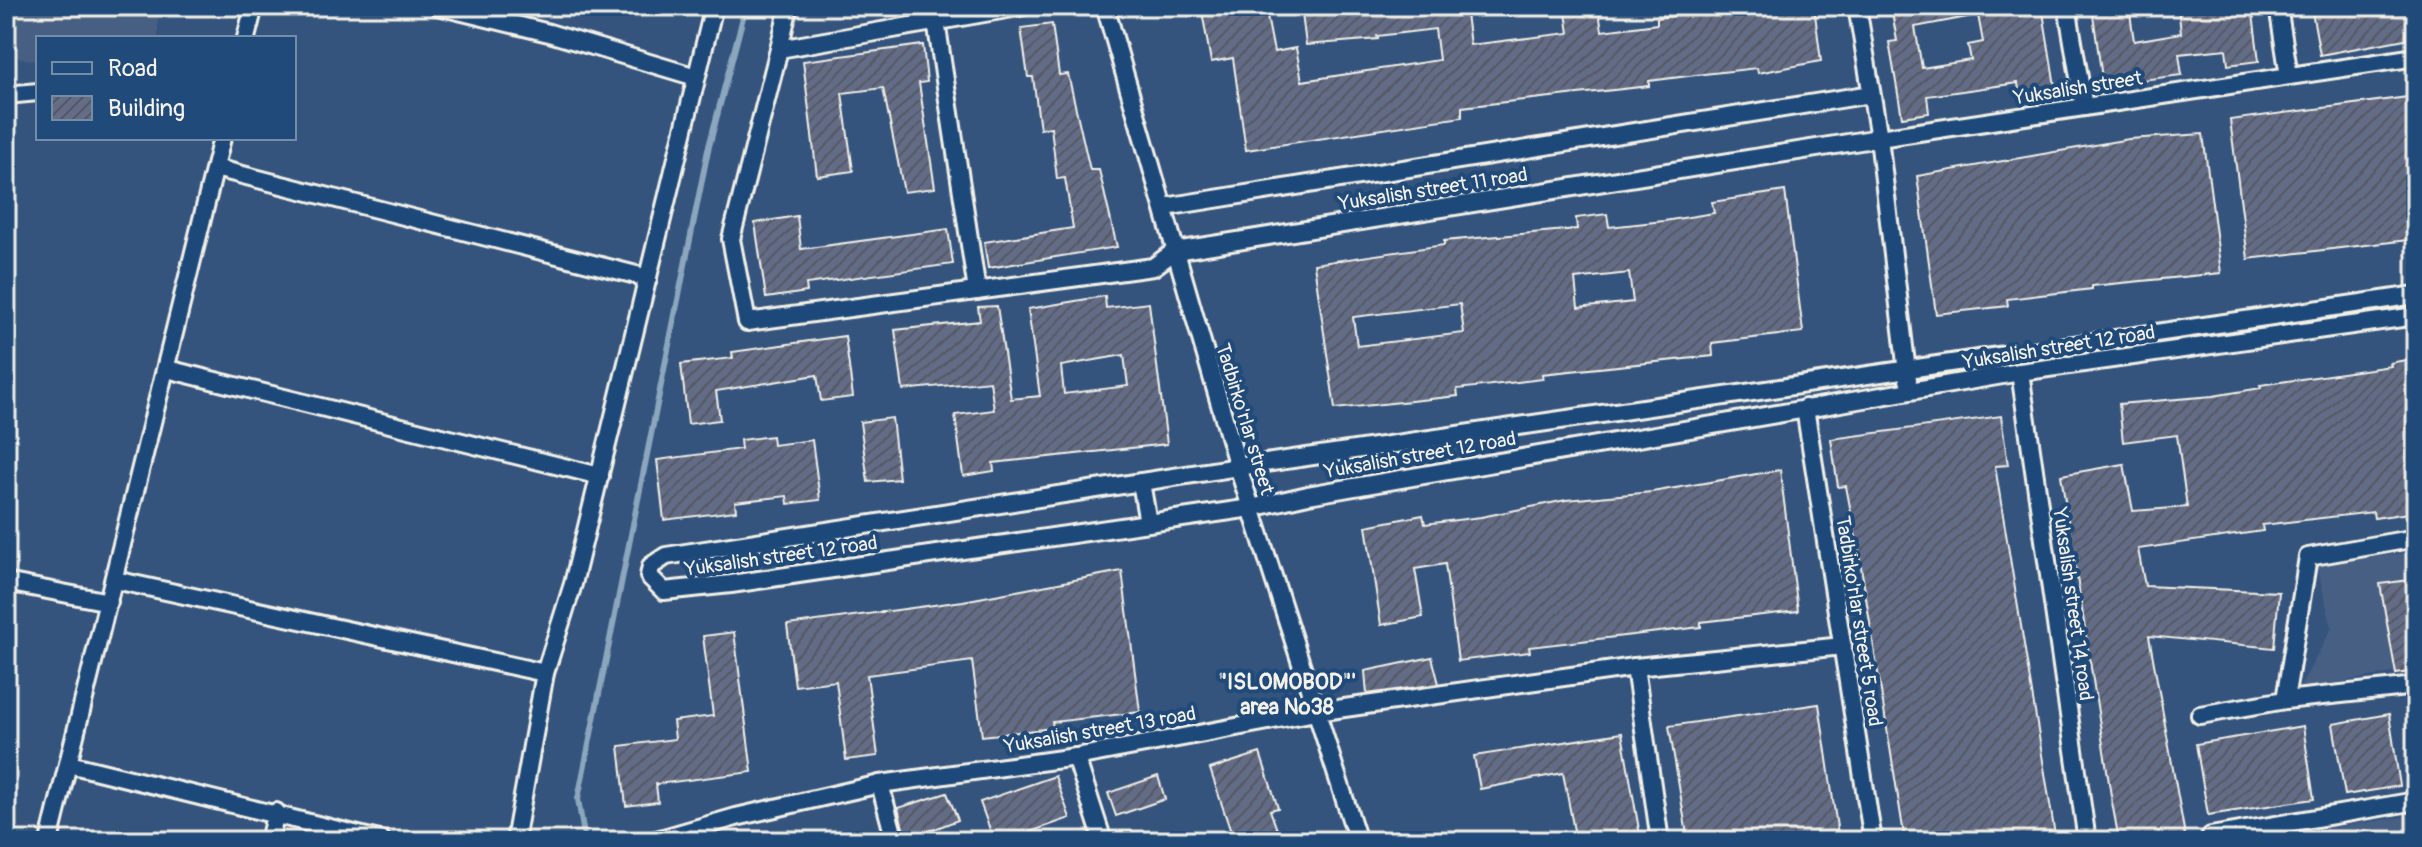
<svg xmlns="http://www.w3.org/2000/svg" width="2422" height="847" font-family="Pangolin,sans-serif">
	<style>
		.built { fill: #465e83 }
		.lines { fill: none; stroke-linecap: round; stroke-linejoin: round }
		.stream { stroke: #8ba6bd; stroke-width: 6 }
		.building { fill: url(#building-hatch); stroke: #f4f1e8; stroke-width: 2; fill-rule: evenodd }
		.street-casing { stroke: #f4f1e8; stroke-width: 22 }
		.street { stroke: #1f4a7a; stroke-width: 16 }
		.labels { text-anchor: middle; dominant-baseline: central; stroke-width: 8; stroke-linejoin: round; paint-order: stroke }
		.street-label { font-size: 20px; fill: #f4f1e8; stroke: #1f4a7a }
		.neighbourhood-label { font-size: 22px; font-weight: bold; fill: #f4f1e8; stroke: #1f4a7a }
	</style>
	<defs>
		<pattern id="building-hatch" width="6" height="6" patternUnits="userSpaceOnUse" patternTransform="scale(2)"><rect width="6" height="6" fill="#646c87"/><path d="M-1 1l2-2M0 6l6-6M5 7l2-2" fill="none" stroke="#555863"/></pattern>
	</defs>
	<rect width="100%" height="100%" fill="#34547e"/>
	<filter id="ink" filterUnits="userSpaceOnUse"><feTurbulence type="fractalNoise" baseFrequency=".0125" numOctaves="2"/><feDisplacementMap in="SourceGraphic" scale="16" xChannelSelector="R" yChannelSelector="G"/><feConvolveMatrix kernelMatrix="1 2 1 2 8 2 1 2 1" color-interpolation-filters="sRGB"/></filter>
	<g filter="url(#ink)">
		<g class="built">
			<path d="M6,6h152v32h-120v23l-32,-5z"/>
			<path d="M2416,552v117l-117,20 33,-61 -16,-65z"/>
			<path d="M2416,815v26h-173z"/>
		</g>
		<g class="lines">
			<path class="stream" d="M585,841l-7,-42 130,-649 38,-144"/>
		</g>
		<g class="building">
			<path d="M1201,6h64l9,46 22,-4 6,33 137,-21 -4,-31 -58,7 1,3 -72,6 -5,-39h164l5,39 99,-12 -4,-27h33l4,25 55,-7v-6l92,-12h65l7,55 -63,12 -1,-5 -53,6 -55,7v5l-187,21v10l-216,33 -13,-92 -22,4z"/>
			<path d="M1891,6h151l14,86 -36,6 -2,-15 -91,13 2,17 -27,4 -13,-75 8,-1zM1978,15l5,27 -15,3 3,15 -49,8 -7,-41z"/>
			<path d="M2106,6h23l5,35 47,-8 -3,-27h74l7,55 -31,4 -2,-16 -47,5 3,21 -79,10 -11,-77z"/>
			<path d="M2311,6h105v31l-96,18z"/>
			<path d="M1052,24l7,51 9,-1 22,96h9l18,77 -129,21 -4,-26 89,-14 -8,-50 -8,1 -6,-52 -11,2 -7,-52h-5l-7,-49z"/>
			<path d="M923,45l4,37 -8,1 16,105 -31,4 -21,-104 -41,5 11,78 -36,5 -14,-115z"/>
			<path d="M2416,96v143l-168,20 -18,-139z"/>
			<path d="M2203,134l18,139 -129,13v3l-85,10 1,7 -72,8 -19,-138 212,-37z"/>
			<path d="M1785,191l18,141 -91,11 1,13 -171,18 1,5 -86,10 1,7 -123,13 -21,-145 130,-19v-4l133,-12 -1,-11 31,-4 2,13 55,-6 50,-8 -2,-11zM1629,273l4,29 -55,6 -3,-29zM1460,304l4,29 -107,13 -4,-29z"/>
			<path d="M797,216l4,33 147,-20 5,35 -147,20 1,8 -41,6 -11,-75z"/>
			<path d="M1105,296l1,12 43,-5 18,141 -174,19 1,8 -31,5 -8,-61 39,-5 -4,-29 -87,9 -8,-60 85,-9 -2,-14 19,-1 14,93 29,-3 -12,-87zM1124,355l4,31 -64,8 -3,-28z"/>
			<path d="M845,336l8,61 -32,4 -4,-26 -101,16 4,29 -32,4 -7,-60 52,-6 -1,-6z"/>
			<path d="M2416,358v154l-42,6 -1,-6 -111,13 1,6 -125,18 7,37 134,6 -5,56 -125,-12 37,205h-63l-1,-7 -4,1 -6,-33 -51,-327 63,-11 9,47 54,-4 -10,-72 -54,7 -4,-38 94,-8 48,-8 -1,-3 131,-19 -1,-3z"/>
			<path d="M2001,416l7,49 -13,1 61,375h-151l-46,-287 -13,-68 -8,1 -7,-48z"/>
			<path d="M892,418l7,61 -31,3 -8,-60z"/>
			<path d="M772,436l1,9 39,-5 8,60 -32,4 -1,-8 -52,6 1,9 -72,9 -7,-60 84,-11 -1,-9z"/>
			<path d="M1780,470l18,141 -97,11v5l-172,20 1,5 -72,9 -13,-97 -30,5 8,48 -42,8 -15,-99 57,-11 2,9 56,-7 85,-17 86,-8z"/>
			<path d="M1122,571l18,141 -88,10 1,6 -71,8 -10,-75 -105,14 11,81 -32,4 -10,-79 -41,5 -8,-61 176,-24z"/>
			<path d="M2416,579v92l-20,3 -16,-90z"/>
			<path d="M734,632l18,140 -96,12 2,18 -32,4 -7,-60 56,-7 -2,-18 40,-5 -10,-80z"/>
			<path d="M1432,657l7,27 -72,10 -2,-23z"/>
			<path d="M1819,704l20,137h-151l-19,-115z"/>
			<path d="M2389,714l11,72 -55,9 -12,-71z"/>
			<path d="M2303,726l11,73 -106,16 -12,-71z"/>
			<path d="M1622,733l19,108h-65l-13,-68 -83,16 -6,-33z"/>
			<path d="M1260,753l18,55 -8,2 11,31h-47l-24,-72z"/>
			<path d="M1055,776l15,42 -65,23h-11l-14,-39z"/>
			<path d="M1158,776l7,23 -49,17 -8,-23z"/>
			<path d="M947,793l11,27 -52,20 -8,-32z"/>
		</g>
		<g class="lines">
			<g class="street-casing">
				<g id="street">
					<path d="M438,6l111,27 147,44"/>
					<path d="M1024,6l-245,43 -48,190 16,83 406,-55 22,-16 704,-113 29,242"/>
					<path d="M1105,6l133,461 120,374"/>
					<path d="M1857,6l22,132 537,-81"/>
					<path d="M2067,6l17,101"/>
					<path d="M2278,6l11,70"/>
					<path d="M936,21l41,270"/>
					<path d="M246,38l8,-32"/>
					<path d="M779,49l10,-43"/>
					<path d="M6,95l32,-3"/>
					<path d="M215,168l433,110"/>
					<path d="M1165,207l706,-113"/>
					<path d="M2416,295l-1178,172 -572,89 -15,10 -2,10 15,15 67,-7 520,-76 57,-13 712,-123 396,-56"/>
					<path d="M167,369l433,107"/>
					<path d="M2020,372l67,469"/>
					<path d="M1805,408l68,433"/>
					<path d="M1141,482l7,41"/>
					<path d="M115,580l430,93"/>
					<path d="M6,582l103,20"/>
					<path d="M1635,667l25,174"/>
					<path d="M2285,700l131,-14"/>
					<path d="M2200,715l85,-15 23,-143 108,-19"/>
					<path d="M1076,757l27,84"/>
					<path d="M69,764l314,77"/>
					<path d="M880,784l15,57"/>
					<path d="M2211,836l205,-35"/>
					<path d="M49,841l173,-703"/>
					<path d="M269,841l7,-29"/>
					<path d="M515,841l30,-168 28,-89 141,-578"/>
					<path d="M653,841l83,-24 144,-33 196,-27 240,-45 319,-45 208,-21"/>
				</g>
			</g>
			<use href="#street" class="street"/>
		</g>
	</g>
	<g class="labels">
		<g class="street-label">
			<text transform="translate(2078 88) rotate(-9)">Yuksalish street</text>
			<text transform="translate(1433 189) rotate(-9)">Yuksalish street 11 road</text>
			<text transform="translate(2059 347) rotate(-9)">Yuksalish street 12 road</text>
			<text transform="translate(1245 419) rotate(73)">Tadbirko'rlar street</text>
			<text transform="translate(1420 455) rotate(-10)">Yuksalish street 12 road</text>
			<text transform="translate(781 556) rotate(-8)">Yuksalish street 12 road</text>
			<text transform="translate(2073 604) rotate(82)">Yuksalish street 14 road</text>
			<text transform="translate(1859 621) rotate(81)">Tadbirko'rlar street 5 road</text>
			<text transform="translate(1100 730) rotate(-10)">Yuksalish street 13 road</text>
		</g>
		<g class="neighbourhood-label">
			<text x="1287" y="682">"ISLOMOBOD"'<tspan x="1287" dy="25">area №38</tspan></text>
		</g>
	</g>
	<rect width="2422" height="847" fill="none" stroke="#1f4a7a" stroke-width="32"/>
	<rect x="16" y="16" width="2390" height="815" fill="none" stroke="#f4f1e8" stroke-width="3" filter="url(#ink)"/>
	<rect x="36" y="36" width="260" height="104" fill="#1f4a7a" stroke="#748da6" stroke-width="2"/>
	<rect x="52" y="62" width="40" height="12" fill="#1f4a7a" stroke="#748da6" stroke-width="2"/>
	<text x="108" y="76" font-size="24" fill="#f4f1e8">Road</text>
	<rect x="52" y="96" width="40" height="24" fill="url(#building-hatch)" stroke="#748da6" stroke-width="2"/>
	<text x="108" y="116" font-size="24" fill="#f4f1e8">Building</text>
</svg>
